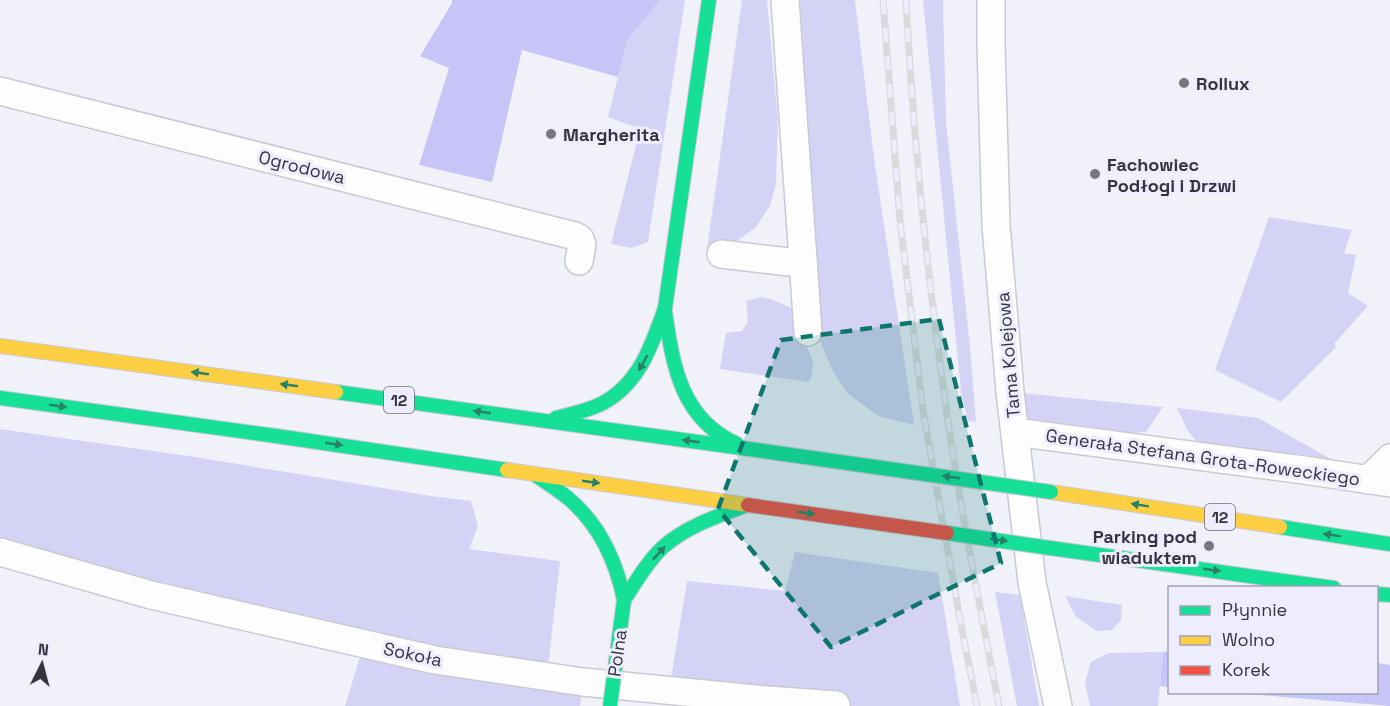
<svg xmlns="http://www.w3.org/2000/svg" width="1390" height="706" font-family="'Space Grotesk',sans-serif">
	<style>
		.green { fill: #d4d3f6 }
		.forest { fill: #c7c4f7 }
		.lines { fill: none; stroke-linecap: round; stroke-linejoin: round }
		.street-casing { stroke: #c9c9d2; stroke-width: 30 }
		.fast-casing { stroke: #c9c9d2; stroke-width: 16 }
		.slow-casing { stroke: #c9c9d2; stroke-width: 16 }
		.street { stroke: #fdfdfe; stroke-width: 27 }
		.fast { stroke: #16e098; stroke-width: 14 }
		.slow { stroke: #ffcf43; stroke-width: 14 }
		.rail-casing { stroke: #dadadd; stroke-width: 7 }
		.rail { stroke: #ededfe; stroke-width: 4.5; stroke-dasharray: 14; stroke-linecap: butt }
		.fast-bridge-casing { stroke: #c9c9d2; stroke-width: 16; stroke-linecap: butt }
		.jam-bridge-casing { stroke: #c9c9d2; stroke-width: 16; stroke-linecap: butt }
		.fast-bridge { stroke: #16e098; stroke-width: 14 }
		.jam-bridge { stroke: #f24e42; stroke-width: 14 }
		.oneway { fill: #278268 }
		.marked { fill: #0f766e; fill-opacity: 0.2; stroke: #0f766e; stroke-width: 4.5; stroke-dasharray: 12 8; stroke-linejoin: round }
		.poi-dot { fill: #777781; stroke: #ededfe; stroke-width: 2 }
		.labels { text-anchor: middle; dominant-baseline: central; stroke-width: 6; stroke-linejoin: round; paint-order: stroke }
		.shield { fill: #ededfe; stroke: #6c6c79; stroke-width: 1.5 }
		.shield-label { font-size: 16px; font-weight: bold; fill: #353540 }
		.poi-label { font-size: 18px; font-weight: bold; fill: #353540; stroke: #ededfe; text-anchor: start }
		.street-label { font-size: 18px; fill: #353540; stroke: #ededfe }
	</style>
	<rect width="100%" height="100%" fill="#f1f1fa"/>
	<g class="green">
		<path d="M660,0h25l-37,242 -17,6 -20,-4 29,-115 -32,-12 19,-76z"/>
		<path d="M742,0h25l11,121 -2,63 -6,22 -15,22 -21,15 -27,6z"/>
		<path d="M800,0h55l19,158 40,267 -36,-9 -31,-23 -13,-20 -13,-29 -7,-134z"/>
		<path d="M923,0h20l3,122 24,225 6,75 -8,-1 -7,-29z"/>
		<path d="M1269,217l83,13 -8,23 12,2 -8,38 20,13 -34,38 2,3 -55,55 -66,-32z"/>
		<path d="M761,297l10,2 20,9 22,53 -1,15 -4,6 -88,-13 6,-36 16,-2 6,-9 -2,-21z"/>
		<path d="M1010,392l153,15 -17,25 -33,2 -100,-18z"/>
		<path d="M1177,408l81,10 110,62 -167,-33 -13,-16z"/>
		<path d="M0,429l195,28 236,39 40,5 7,25 -9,23 91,12 -13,115 36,6 -3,24h-235l19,-62 -364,-92z"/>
		<path d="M795,552l143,21 22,133h-120l-171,-16 18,-109 98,10z"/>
		<path d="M995,592l26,3 2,18 16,93h-22z"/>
		<path d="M1065,596l57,9 -1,15 -9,10 -15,1 -21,-14z"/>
		<path d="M1163,652l-5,54h-68l-5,-23 6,-21 18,-9z"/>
	</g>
	<g class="forest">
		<path d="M452,0h208l-33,41 -9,36 -96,-27 -30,132 -73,-17 30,-97 -29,-12 32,-53z"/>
		<path d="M1169,651v36l-9,-1 3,-34z"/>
		<path d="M1377,663l13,2v41l-154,-13 140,-1z"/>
	</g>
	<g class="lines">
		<g class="street-casing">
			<g id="street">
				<path d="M785,0l23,332"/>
				<path d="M991,0v45l5,180 14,167 22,190 26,124"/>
				<path d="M0,91l575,145 5,3 2,6 -3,16"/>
				<path d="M721,254l68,8 14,1"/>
				<path d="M1015,432l289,38 86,13"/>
				<path d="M1368,480l22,-22"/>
				<path d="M0,552l151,43 284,65 148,22 184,18 69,5"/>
			</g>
		</g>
		<g class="fast-casing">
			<g id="fast">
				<path d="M665,308l44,-308"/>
				<path d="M665,312c8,54 16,107 72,132"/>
				<path d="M336,392l413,57"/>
				<path d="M0,398l276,38 231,34"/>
				<path d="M556,418c15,-4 31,-7 45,-14 38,-19 51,-59 64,-96"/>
				<path d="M537,476c10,7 21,14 31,22 32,27 48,62 56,102"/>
				<path d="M1280,527l110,17"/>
				<path d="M1050,548l284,40"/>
				<path d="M1376,594l14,1"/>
				<path d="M624,600c12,-18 23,-38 39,-53 24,-21 55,-31 84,-42"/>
			</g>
		</g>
		<g class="slow-casing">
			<g id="slow">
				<path d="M0,346l336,46"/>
				<path d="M507,470l241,35"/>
				<path d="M1051,492l229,35"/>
			</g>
		</g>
		<use href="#street" class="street"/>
		<use href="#fast" class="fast"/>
		<use href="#slow" class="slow"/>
		<g class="rail-casing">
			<g id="rail">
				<path d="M883,0l17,221 23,190 37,208 17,87"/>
				<path d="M906,0c7,136 21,272 40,407 14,100 34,200 53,299"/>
			</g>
		</g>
		<use href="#rail" class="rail"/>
		<g class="fast-bridge-casing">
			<g id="fast-bridge">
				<path d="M749,449l302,43"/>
				<path d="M947,533l103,15"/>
				<path d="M610,706l14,-106"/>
			</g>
		</g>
		<g class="jam-bridge-casing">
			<path id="jam-bridge" d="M748,505l199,28"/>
		</g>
		<use href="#fast-bridge" class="fast-bridge"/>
		<use href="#jam-bridge" class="jam-bridge"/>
	</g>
	<defs><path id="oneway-solid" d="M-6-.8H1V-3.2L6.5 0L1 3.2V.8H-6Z" transform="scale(1.5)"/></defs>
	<g class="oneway">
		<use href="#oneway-solid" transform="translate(643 363) rotate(119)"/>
		<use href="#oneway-solid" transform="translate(200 373) rotate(-172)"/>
		<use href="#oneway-solid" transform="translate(289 385) rotate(-172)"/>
		<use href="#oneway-solid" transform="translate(58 406) rotate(8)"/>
		<use href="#oneway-solid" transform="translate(482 412) rotate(-172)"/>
		<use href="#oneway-solid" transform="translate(691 441) rotate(-172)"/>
		<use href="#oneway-solid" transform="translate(334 444) rotate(8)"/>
		<use href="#oneway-solid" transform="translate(951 477) rotate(-172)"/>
		<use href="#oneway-solid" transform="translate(591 482) rotate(8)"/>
		<use href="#oneway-solid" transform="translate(1140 505) rotate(-171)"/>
		<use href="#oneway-solid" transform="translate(806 513) rotate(8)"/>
		<use href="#oneway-solid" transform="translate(1332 535) rotate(-171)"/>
		<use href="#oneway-solid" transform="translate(999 540) rotate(8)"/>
		<use href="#oneway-solid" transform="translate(659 553) rotate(-47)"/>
		<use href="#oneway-solid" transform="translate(1212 570) rotate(8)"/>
	</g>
	<path class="marked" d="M939,319l62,244 -170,84 -113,-138 63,-169z"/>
	<g class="poi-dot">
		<circle cx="1184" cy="83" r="6"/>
		<circle cx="551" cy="134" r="6"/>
		<circle cx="1095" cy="174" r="6"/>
		<circle cx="1209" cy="546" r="6"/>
	</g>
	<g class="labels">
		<g class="shield">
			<rect x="384" y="387" width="30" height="26" rx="4.5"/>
			<rect x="1205" y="504" width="30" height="26" rx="4.5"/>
		</g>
		<g class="shield-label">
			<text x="399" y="400">12</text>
			<text x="1220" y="517">12</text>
		</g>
		<g class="poi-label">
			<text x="1196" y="83">Rollux</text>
			<text x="563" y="134">Margherita</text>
			<text x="1107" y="164">Fachowiec<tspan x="1107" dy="21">Podłogi i Drzwi</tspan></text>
			<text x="1197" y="536" text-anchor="end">Parking pod<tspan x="1197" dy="21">wiaduktem</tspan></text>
		</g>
		<g class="street-label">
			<text transform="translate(302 167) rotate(14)">Ogrodowa</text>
			<text transform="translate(1008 355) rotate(-95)">Tama Kolejowa</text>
			<text transform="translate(1203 457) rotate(8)">Generała Stefana Grota-Roweckiego</text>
			<text transform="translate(617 653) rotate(-82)">Polna</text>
			<text transform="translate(413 654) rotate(12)">Sokoła</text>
		</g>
	</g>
	<rect x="1168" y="586" width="210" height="108" fill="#ededfe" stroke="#a3a3b2" stroke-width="1.5"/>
	<rect x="1180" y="606" width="30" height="9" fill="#16e098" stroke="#a3a3b2" stroke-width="1.5"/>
	<text x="1222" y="616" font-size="18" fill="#353540">Płynnie</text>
	<rect x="1180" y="636" width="30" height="9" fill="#ffcf43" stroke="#a3a3b2" stroke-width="1.5"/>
	<text x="1222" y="646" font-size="18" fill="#353540">Wolno</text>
	<rect x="1180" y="666" width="30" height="9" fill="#f24e42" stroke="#a3a3b2" stroke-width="1.5"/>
	<text x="1222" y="676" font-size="18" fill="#353540">Korek</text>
	<g transform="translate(42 664) rotate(6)" stroke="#ededfe" stroke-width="4.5" paint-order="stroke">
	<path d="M0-4.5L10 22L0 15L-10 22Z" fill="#353540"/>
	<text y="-9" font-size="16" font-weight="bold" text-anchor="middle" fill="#353540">N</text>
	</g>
</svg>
